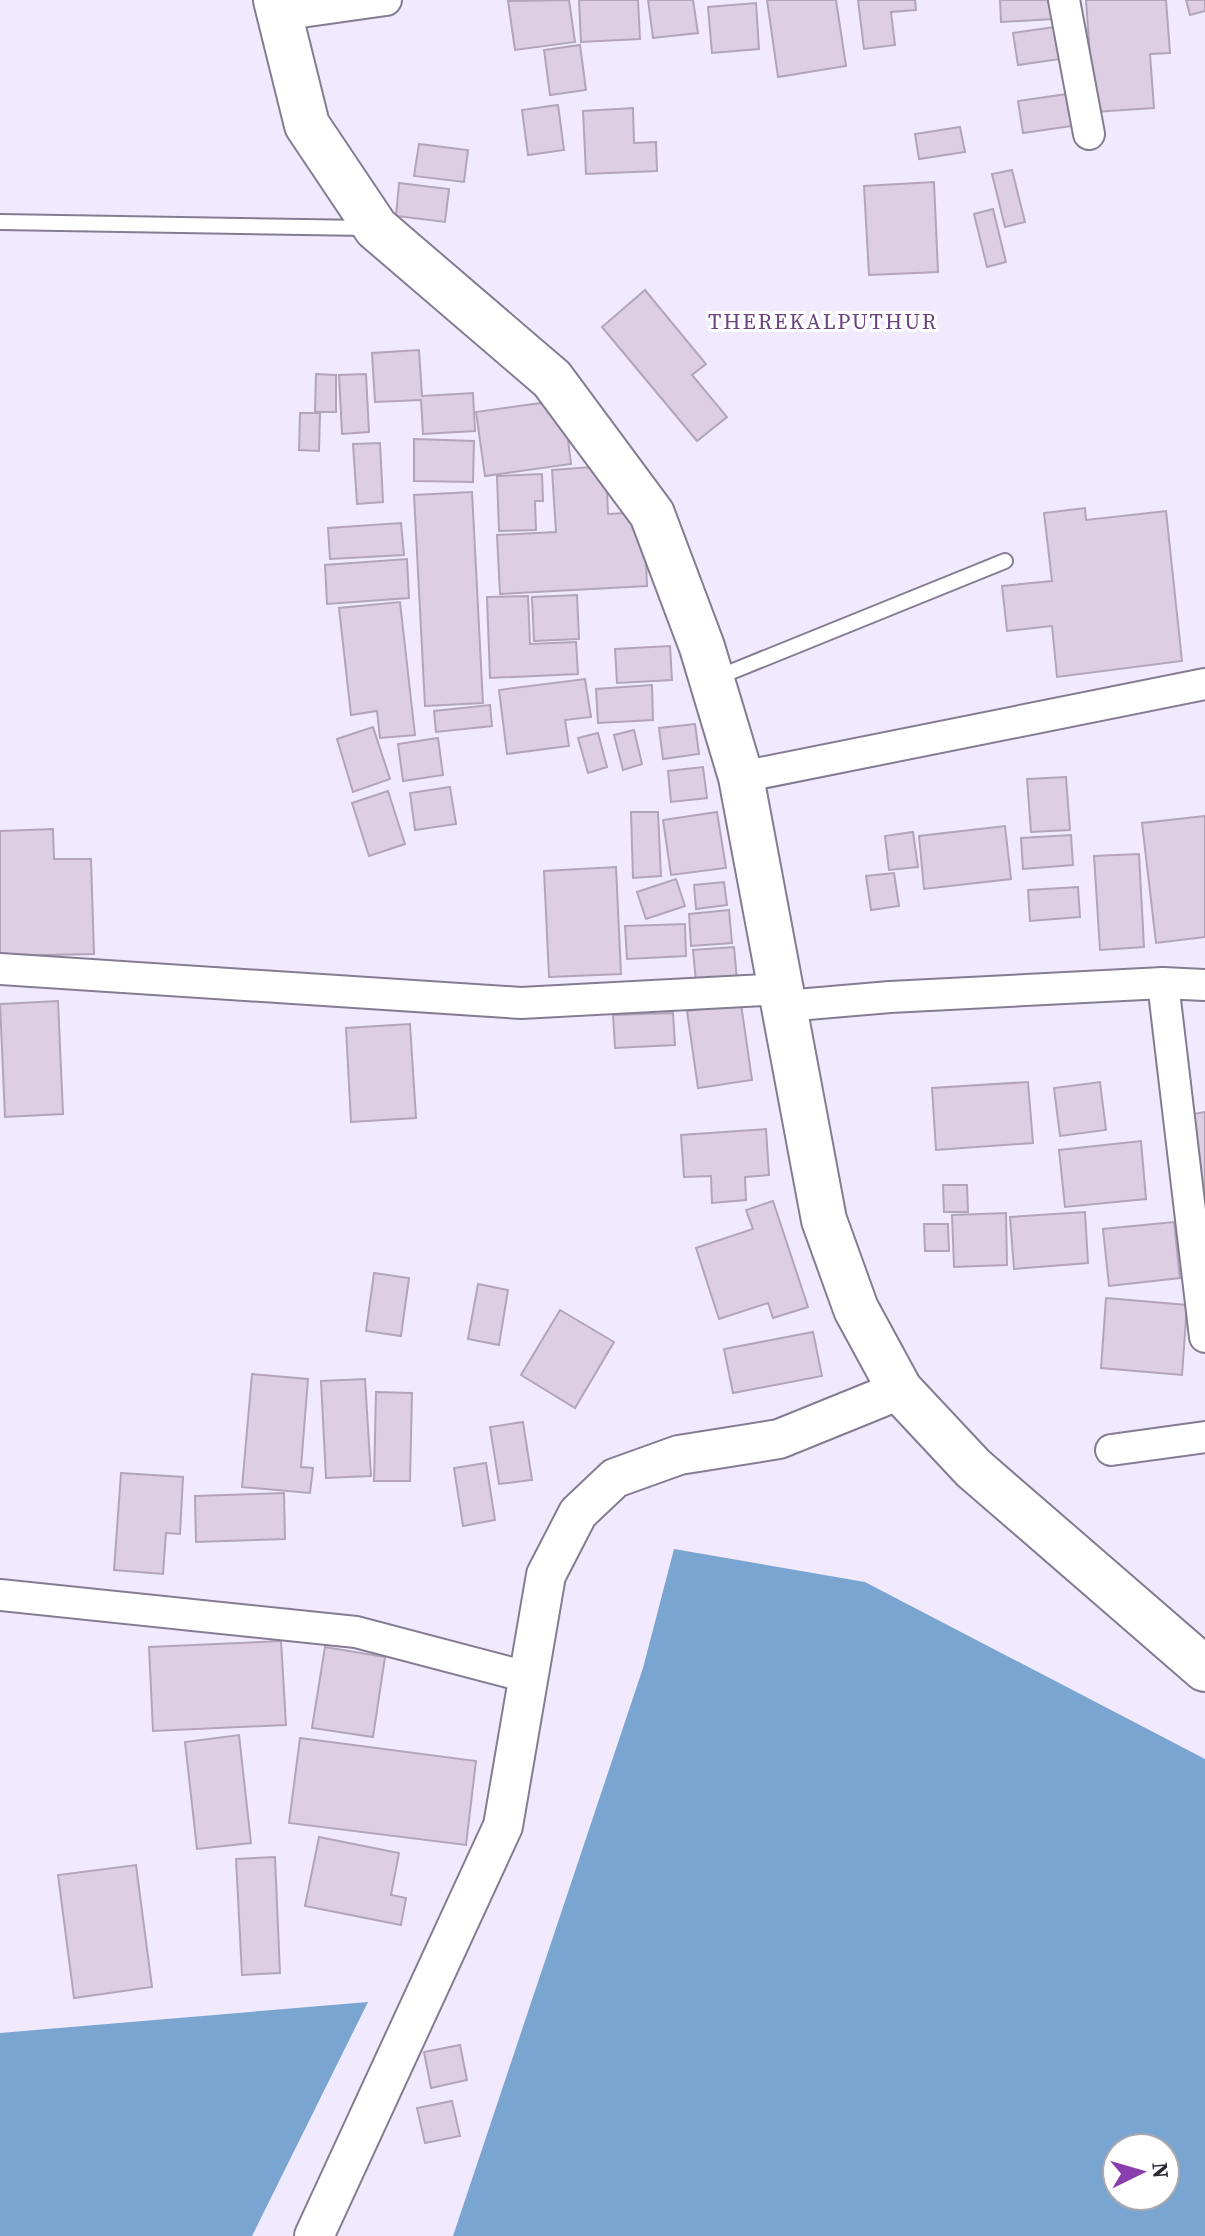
<svg xmlns="http://www.w3.org/2000/svg" width="1205" height="2236" font-family="'Source Serif 4',serif">
	<style>
		.water { fill: #7aa5d0; fill-rule: evenodd }
		.building { fill: #ddcee4; stroke: #b3a4ba; stroke-width: 2 }
		.lines { fill: none; stroke-linecap: round; stroke-linejoin: round }
		.service-casing { stroke: #847c92; stroke-width: 18 }
		.minor-casing { stroke: #847c92; stroke-width: 34 }
		.tertiary-casing { stroke: #847c92; stroke-width: 42 }
		.primary-casing { stroke: #847c92; stroke-width: 48 }
		.service { stroke: #fff; stroke-width: 14 }
		.minor { stroke: #fff; stroke-width: 30 }
		.tertiary { stroke: #fff; stroke-width: 38 }
		.primary { stroke: #fff; stroke-width: 44 }
		.labels { text-anchor: middle; dominant-baseline: central; stroke-width: 6; stroke-linejoin: round; paint-order: stroke }
		.neighbourhood-label { font-size: 22px; letter-spacing: 2px; fill: #6a457f; stroke: #fff }
	</style>
	<rect width="100%" height="100%" fill="#f1eafe"/>
	<g class="water">
		<path d="M674,1549l191,33 340,177v477h-752l190,-568zM1165,2148v48h-48v-48z"/>
		<path d="M368,2002l-116,234h-252v-203z"/>
	</g>
	<g class="building">
		<path d="M569,0l6,42 -60,8 -7,-49z"/>
		<path d="M579,0h59l2,39 -59,3z"/>
		<path d="M648,0h45l5,33 -45,5z"/>
		<path d="M767,0h69l10,66 -68,11z"/>
		<path d="M858,0h57l1,10 -25,2 4,33 -31,4z"/>
		<path d="M1000,0h52l1,19 -52,3z"/>
		<path d="M1086,0h80l4,53 -20,1 4,54 -60,4z"/>
		<path d="M1186,0h19v11l-15,4z"/>
		<path d="M756,3l3,46 -47,4 -4,-46z"/>
		<path d="M1062,26l5,32 -49,7 -5,-32z"/>
		<path d="M580,45l6,45 -36,5 -6,-45z"/>
		<path d="M1067,94l5,32 -49,7 -5,-32z"/>
		<path d="M558,105l6,45 -36,5 -6,-45z"/>
		<path d="M633,108l1,35 22,-1 1,29 -71,3 -3,-63z"/>
		<path d="M960,127l5,25 -46,7 -4,-25z"/>
		<path d="M419,144l49,6 -4,32 -50,-6z"/>
		<path d="M1012,170l13,52 -20,5 -13,-53z"/>
		<path d="M934,182l4,90 -69,3 -5,-89z"/>
		<path d="M399,183l50,6 -4,33 -49,-6z"/>
		<path d="M993,209l13,53 -19,5 -13,-53z"/>
		<path d="M645,290l61,74 -14,11 35,42 -30,24 -95,-114z"/>
		<path d="M419,350l3,46 51,-3 2,38 -52,3 -2,-34 -46,2 -3,-49z"/>
		<path d="M316,374l20,1v37h-21z"/>
		<path d="M366,374l3,58 -27,2 -3,-59z"/>
		<path d="M563,400l8,64 -86,12 -9,-64z"/>
		<path d="M300,413h20l-1,38 -20,-1z"/>
		<path d="M414,439l60,2 -1,41 -59,-1z"/>
		<path d="M380,443l3,59 -26,2 -4,-60z"/>
		<path d="M606,466l2,48 36,-2 3,74 -147,8 -3,-59 59,-3 -4,-62z"/>
		<path d="M542,474l1,27h-8l1,29 -37,1 -2,-55z"/>
		<path d="M472,492l11,211 -58,3 -11,-211z"/>
		<path d="M1085,508l1,12 80,-9 16,150 -125,16 -5,-51 -45,5 -5,-45 50,-5 -8,-68z"/>
		<path d="M401,523l3,32 -74,4 -2,-31z"/>
		<path d="M407,559l2,39 -82,6 -2,-39z"/>
		<path d="M577,595l2,44 -45,2 -2,-44z"/>
		<path d="M528,596l2,48 46,-2 2,32 -88,4 -3,-81z"/>
		<path d="M400,602l15,133 -35,3 -3,-27 -26,4 -12,-107z"/>
		<path d="M670,646l2,34 -55,3 -2,-34z"/>
		<path d="M585,679l6,38 -26,3 4,26 -62,8 -8,-64z"/>
		<path d="M652,685l1,35 -55,3 -2,-34z"/>
		<path d="M490,705l2,21 -56,6 -2,-21z"/>
		<path d="M695,724l4,30 -36,5 -4,-31z"/>
		<path d="M373,727l17,52 -37,13 -16,-53z"/>
		<path d="M634,730l8,34 -19,6 -9,-35z"/>
		<path d="M598,733l9,34 -19,6 -10,-35z"/>
		<path d="M438,738l5,37 -40,6 -5,-37z"/>
		<path d="M703,767l4,31 -36,4 -3,-31z"/>
		<path d="M1066,777l4,53 -39,2 -4,-53z"/>
		<path d="M450,787l6,37 -41,6 -5,-37z"/>
		<path d="M388,791l17,53 -36,12 -17,-53z"/>
		<path d="M631,812h27l3,64 -28,2z"/>
		<path d="M717,812l9,56 -55,7 -8,-55z"/>
		<path d="M1205,816v121l-49,6 -14,-120z"/>
		<path d="M1005,826l6,53 -87,10 -5,-53z"/>
		<path d="M53,829l1,30h37l3,95 -94,2v-125z"/>
		<path d="M913,832l5,35 -29,3 -4,-34z"/>
		<path d="M1071,835l2,30 -50,4 -2,-31z"/>
		<path d="M1139,854l5,93 -44,3 -6,-94z"/>
		<path d="M616,867l5,107 -72,3 -5,-106z"/>
		<path d="M894,873l5,33 -28,4 -5,-34z"/>
		<path d="M676,879l9,27 -39,13 -9,-27z"/>
		<path d="M724,882l3,23 -31,4 -2,-24z"/>
		<path d="M1078,887l2,30 -50,4 -2,-31z"/>
		<path d="M729,910l3,33 -41,3 -2,-32z"/>
		<path d="M685,924l1,32 -59,3 -2,-33z"/>
		<path d="M734,947l3,33 -41,2 -3,-32z"/>
		<path d="M58,1001l5,113 -58,3 -5,-113z"/>
		<path d="M741,1004l11,76 -54,8 -11,-77z"/>
		<path d="M673,1013l2,32 -60,3 -2,-33z"/>
		<path d="M410,1024l6,94 -65,4 -5,-94z"/>
		<path d="M1028,1082l5,61 -97,7 -4,-62z"/>
		<path d="M1100,1082l6,48 -46,6 -6,-48z"/>
		<path d="M1205,1112v79l-2,1 -10,-78z"/>
		<path d="M766,1129l3,46 -24,2 1,23 -34,3 -1,-27 -27,1 -3,-42z"/>
		<path d="M1141,1141l5,58 -81,8 -6,-57z"/>
		<path d="M943,1185h24l1,27h-24z"/>
		<path d="M773,1201l35,106 -35,11 -5,-15 -49,16 -23,-71 57,-19 -7,-19z"/>
		<path d="M1085,1212l3,51 -74,6 -4,-52z"/>
		<path d="M1006,1213l1,52 -53,2 -2,-52z"/>
		<path d="M1174,1222l6,56 -71,8 -6,-57z"/>
		<path d="M924,1224h24l1,27h-24z"/>
		<path d="M374,1273l35,5 -8,58 -35,-5z"/>
		<path d="M478,1284l30,6 -9,55 -31,-6z"/>
		<path d="M1106,1298l81,7 -5,70 -81,-7z"/>
		<path d="M560,1310l54,32 -39,66 -54,-33z"/>
		<path d="M813,1332l9,44 -89,17 -9,-44z"/>
		<path d="M252,1374l56,5 -7,88 12,1 -3,25 -68,-6z"/>
		<path d="M365,1379l6,97 -45,2 -5,-97z"/>
		<path d="M376,1392l36,1 -2,88h-36z"/>
		<path d="M523,1422l9,58 -33,4 -9,-57z"/>
		<path d="M486,1463l9,57 -32,6 -9,-58z"/>
		<path d="M121,1473l62,4 -3,57 -14,-1 -3,41 -49,-4z"/>
		<path d="M284,1493l1,46 -89,3 -1,-46z"/>
		<path d="M281,1641l5,84 -133,6 -4,-84z"/>
		<path d="M325,1647l60,10 -12,80 -61,-9z"/>
		<path d="M239,1735l12,108 -54,6 -12,-107z"/>
		<path d="M300,1738l176,23 -10,84 -177,-22z"/>
		<path d="M319,1837l80,16 -8,42 15,3 -5,27 -96,-19z"/>
		<path d="M275,1857l5,116 -38,2 -6,-116z"/>
		<path d="M136,1865l16,122 -78,11 -16,-123z"/>
		<path d="M460,2045l7,35 -36,8 -7,-36z"/>
		<path d="M452,2101l8,35 -35,7 -8,-35z"/>
	</g>
	<g class="lines">
		<g class="service-casing">
			<g id="service">
				<path d="M0,222l368,6"/>
				<path d="M716,678l289,-117"/>
			</g>
		</g>
		<g class="minor-casing">
			<g id="minor">
				<path d="M1064,0l25,134"/>
				<path d="M280,15l106,-15"/>
				<path d="M741,777l464,-93"/>
				<path d="M0,969l521,34 261,-14"/>
				<path d="M1163,983l42,354"/>
				<path d="M785,1006l105,-9 273,-14 42,2"/>
				<path d="M1111,1450l94,-13"/>
				<path d="M0,1595l356,37 175,46"/>
			</g>
		</g>
		<g class="tertiary-casing">
			<path id="tertiary" d="M314,2236l189,-410 43,-251 32,-62 37,-35 64,-23 100,-16 121,-49"/>
		</g>
		<g class="primary-casing">
			<path id="primary" d="M276,0l31,125 69,103 176,151 100,135 50,133 39,130 83,443 32,89 44,81 73,78 232,201"/>
		</g>
		<use href="#service" class="service"/>
		<use href="#minor" class="minor"/>
		<use href="#tertiary" class="tertiary"/>
		<use href="#primary" class="primary"/>
	</g>
	<g class="labels">
		<g class="neighbourhood-label">
			<text x="823" y="321">THEREKALPUTHUR</text>
		</g>
	</g>
	<g transform="translate(1141 2172) rotate(85)"><circle r="38" fill="#ffffff" stroke="#aba9ad" stroke-width="2"/>
	<path d="M0-6L14 30L0 20L-14 30Z" fill="#893dae"/>
	<text y="-12" font-size="22" font-weight="bold" text-anchor="middle" fill="#2d2932">N</text>
	</g>
</svg>
